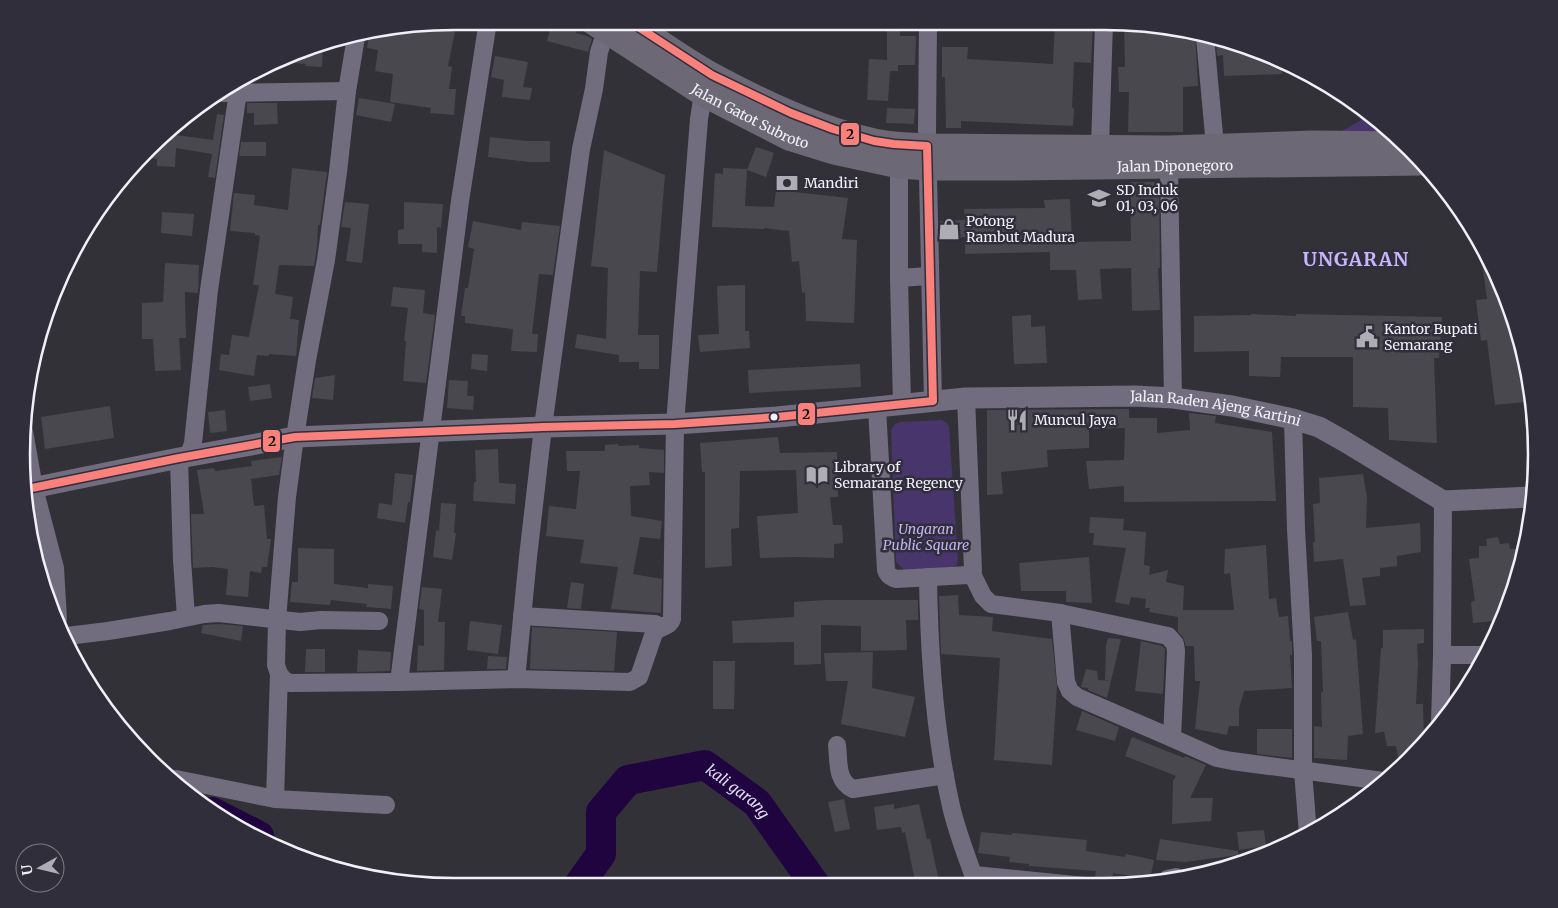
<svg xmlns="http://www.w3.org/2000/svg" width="1558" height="908" font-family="Merriweather,serif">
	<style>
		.green { fill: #47356b }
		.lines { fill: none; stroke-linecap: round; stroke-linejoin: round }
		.river { stroke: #1f0440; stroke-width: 30 }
		.building { fill: #49484e }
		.minor { stroke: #726d7e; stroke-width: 18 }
		.major { stroke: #726d7e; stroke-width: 21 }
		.highway { stroke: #6c6875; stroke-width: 25 }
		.bus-1-casing { stroke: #312e3b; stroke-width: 11 }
		.bus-1 { stroke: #fa817b; stroke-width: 8 }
		.bus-dot { fill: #f1eff7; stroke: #312e3b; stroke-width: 2 }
		.labels { text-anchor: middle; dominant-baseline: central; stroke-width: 5; stroke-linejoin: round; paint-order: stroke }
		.street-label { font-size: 14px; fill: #f1eff7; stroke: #312e3b }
		.poi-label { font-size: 14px; fill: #f1eff7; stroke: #312e3b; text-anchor: start }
		.park-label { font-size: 14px; font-style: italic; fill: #c3b3ef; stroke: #312e3b }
		.water-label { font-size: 15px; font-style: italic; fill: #e0dbf0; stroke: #312e3b }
		.district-label { font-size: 19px; font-weight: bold; letter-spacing: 1px; fill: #c8b5fc; stroke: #312e3b }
		.rim { fill: none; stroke: #f1eff7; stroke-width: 2.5 }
		.line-badge { stroke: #312e3b; stroke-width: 2 }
		.pale-badge-label { font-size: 14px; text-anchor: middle; font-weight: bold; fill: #111 }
	</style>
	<rect width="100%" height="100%" fill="#323138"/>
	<g class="green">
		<path d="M1370,115l25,20 -62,1z"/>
		<path d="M942,420l5,3 2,4 9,132 -1,6 -6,2 -46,4 -9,-9 -5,-132 4,-6 6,-2z"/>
	</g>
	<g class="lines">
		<g class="river">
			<path d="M212,812l47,24"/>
			<path id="s1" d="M578,886l23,-32v-42l27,-32 77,-15 52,38 59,83"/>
		</g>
	</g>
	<g class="building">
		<path d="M457,21l-9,45 4,1 -3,22h7l-2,26 -24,-2 1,-5 -41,-6 3,-28 -18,-3 3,-21 -11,-2 2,-13z"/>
		<path d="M552,21h16l-1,7 10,2 -1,3 11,3 5,3 -4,13 -41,-11z"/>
		<path d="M887,22h14l-1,14h16l-1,29h-17v6h-8l-2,30 -21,-1 2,-41 18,1z"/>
		<path d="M1055,22l38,1 -2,40 -17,-1 -2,46h2l-1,18 -112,-5v7h-15l-1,-51h-3v-30h26l-1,12 86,5z"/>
		<path d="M1124,22h9l62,13 3,51 -15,1v45h-55l1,-40h-10l-1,-25h7z"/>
		<path d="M1216,39l27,5 39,19v11l-58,2 -1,-21 -6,1z"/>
		<path d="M313,45l10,1 -1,21 -17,-1 1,-2 -25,-2z"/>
		<path d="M495,56l33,6 -5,25 9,1 -2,12 -28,-3 2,-17 -13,-3z"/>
		<path d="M359,98l36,6 -4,18 -35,-7z"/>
		<path d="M247,103h30l1,21 -24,1v-12h-7z"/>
		<path d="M887,108l28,1 -1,15 -28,-1z"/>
		<path d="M217,114l7,1 -9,63 -7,-1 4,-23 -36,-6 -1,19 -18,-1v-7l-11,-1 31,-32 -1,9 37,5z"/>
		<path d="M490,137l37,4h23v21h-21l-41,-5z"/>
		<path d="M241,142h25v14h-27z"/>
		<path d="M756,147l18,6 -8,24 -19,-7z"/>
		<path d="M604,150l61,25 -8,97 -17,-1 -2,64h21v34h-20v-7h-20v-7l-44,-7 2,-14 29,5 2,-71 -17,-2z"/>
		<path d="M292,168l35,4 -7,53h-2l-1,22 -3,19 -35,-1 -4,29 18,3 -3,22 9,1 -3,36 -27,-2v2l-12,-1 -3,21 -35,-6 2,-16 8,1 3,-20 17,2 10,-52h-6l7,-49 -5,-1v-2l-25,-2 4,-38 21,2 -1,10 34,5z"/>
		<path d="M723,168l24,1 -2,37 29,1 2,-17 72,8 -6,41 15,1 -3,83 -48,-2 -1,-29 -3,1 -3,-32 -7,1 -3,-31 -25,-3v1l-52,-2 3,-54 8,1z"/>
		<path d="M1130,182h29l1,86h-2l2,42 -28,1 -1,-43 -31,1 2,30 -24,1 -2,-30h-26v-18l-85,2v-17l-25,2v-18l25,-1 -1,-11 81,-1 -1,-8 26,-1 2,43 59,-1z"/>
		<path d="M345,202l24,2 -7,59 -16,-2 5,-33 -10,-1z"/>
		<path d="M404,202l39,2 -2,24 -4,-1v26l-15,-1v-8h-24v-14l6,-1z"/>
		<path d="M162,212l32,2 -2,22 -31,-3z"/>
		<path d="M473,221l48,9 1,-8 38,4 -7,49 -14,-1 -7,60h6l-1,18 -26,-1 2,-22 -48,-6v-7h-4l4,-28h3l6,-39 -6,-2z"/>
		<path d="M1480,247h2l22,41 10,35 10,79 -29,3 -8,-65 -6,1 -5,-41 11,-1z"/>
		<path d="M165,263l34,2 -1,28 -13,-1 1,46h-7l2,32 -26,1 -2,-32h-11v-36l21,-1z"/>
		<path d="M745,285v46h4l1,17 -50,4 -2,-17 21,-1 -2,-48z"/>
		<path d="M393,287l32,3 -2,23 12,2 -9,68 -23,-2 3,-40h-2l4,-33 -17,-2z"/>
		<path d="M1251,314l45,2v-2l146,3 -3,41h-5l3,85 -48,-3 -1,-32 -35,-1v-50h-72l-1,20 -31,-1v-25l-55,1v-36l57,-1z"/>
		<path d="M1031,315v12l14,-1 2,37 -33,1 -2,-48z"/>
		<path d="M472,354l16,1 -1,16 -16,-2z"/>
		<path d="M860,364l1,23 -112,6 -1,-23z"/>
		<path d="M335,375l-2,25 -21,-2 3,-20z"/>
		<path d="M449,380l19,1 -1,15h7l-1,14 -26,-2z"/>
		<path d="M270,384l2,14 -22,3 -2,-14z"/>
		<path d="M110,406l4,32 -69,11 -4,-32z"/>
		<path d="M1129,409v9h28v15l33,-3 -1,-17 27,3 -1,7 57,9 4,69 -152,1v-16l-35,3 -3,-28 38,-1 1,-32 -36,1v19l-42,2 1,17 -47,5 2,22 -16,1v-85z"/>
		<path d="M225,410l2,21 -17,2 -2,-21z"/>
		<path d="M778,437l2,16 57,-1 1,45h-8l3,28h9l1,18 -9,1v14l-40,-1 -34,1 -3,-42 41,-3 -2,-43 -56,1 -1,57 -8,1 1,37 -27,2v-96h-3l-2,-29z"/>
		<path d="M618,444v2l21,-1v3l25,2v23l-15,-1 1,13 -20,1 1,30 31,5 -2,18 -20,-2 -7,37 29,5 -1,34 -50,-4 7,-42 -38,-4 4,-23 -38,-4 3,-30 27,3 4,-38h-13l-1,-20h39v-6z"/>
		<path d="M498,449l1,34 17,1 -1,20 -42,-3 1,-19h2l-1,-32z"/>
		<path d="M282,457l-3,18 -28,4 3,27 10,-1 3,34h4l-4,28h-5l-1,6 -11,-2 -2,26 -22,-2 2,-26 -16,-2 -19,1 -2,-54h13l-7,-44 17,-2 1,3 37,-5 -1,-5z"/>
		<path d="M395,473l18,2 -3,27h-2l-3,21 -28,-5 2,-15 13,2z"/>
		<path d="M1363,474l4,23 -1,31 54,-5 1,29 -24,4v10l-17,2v8l-18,2 4,27 -16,1 -7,-47 -29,3 -1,-20h2l-2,-38 7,-1 -1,-25z"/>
		<path d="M441,503l15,1 -2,29h2l-4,27 -19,-3 3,-27 3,1z"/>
		<path d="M1090,517l34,2 -1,11 23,2 -2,33 6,1 -1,9 19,-5 -2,12 18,4 -1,24h51l-4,-37 -6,1 1,-25 41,-4 3,54 7,-1 3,19 9,-1 2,25h2v14h-2l2,33 -48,3 -5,18v17h-10l-2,9 -32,-6 5,-48h-5l-1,-35h-8l-3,-9 -5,-5v-15l-29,-5 1,-4h-5l1,-9 -15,-2 -2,8 -14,-3 11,-54 -33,-3 1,-12h-5z"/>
		<path d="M1498,537l2,7 9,-1 1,6h12l1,8 -19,63 -31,3 -2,-21 4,-1 -6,-42 10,-1v-12h8l-1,-7z"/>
		<path d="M298,548l36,1v35l34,4v-4l25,2 -2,23 -25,-2 1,-3 -36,-4 -1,5 -40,-3 2,-20h6z"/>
		<path d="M1089,557l3,46 -26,-1v-11h-45l-2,-28z"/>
		<path d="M571,582l13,2 -3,25 -14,-1z"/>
		<path d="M422,587l20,2 -4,33h7l-1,48 -27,1 1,-26 6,1v-36l-5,-1z"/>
		<path d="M958,595l1,20 34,2 -1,14 60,8 5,48 -5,78 -58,-5 6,-102 -59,-4 -2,-58z"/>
		<path d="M826,600h92v20h-12l1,30 -46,1v-25l-40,-1v39l-27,1v-23l-61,1 -1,-22 62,-4v-15z"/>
		<path d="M1348,612l5,28 3,-1 7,95 -15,2 -1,24 -33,-2v-32l8,1 -1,-35h2l-2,-51h-4l-3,-24z"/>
		<path d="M470,621l32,4 -4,29 -31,-4z"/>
		<path d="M219,624l24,2 -2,15 -40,-8 2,-8z"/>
		<path d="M532,627l85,5 -3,39 -84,-2z"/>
		<path d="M1424,629v14l-7,1 1,20 -2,40h7l1,39 -10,12 -16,2 -2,-11h-9l-3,-14 -9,1 6,-85h2v-18z"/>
		<path d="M1108,638l13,1 -10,42 -6,-1 1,-34z"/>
		<path d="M1141,641l21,5 3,3 -2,45 -28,-3z"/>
		<path d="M306,649h19v23h-20z"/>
		<path d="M358,650l33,2 -1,19 -33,1z"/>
		<path d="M873,652l-1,36 43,9 -10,40 -64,-13 7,-43h-22l-2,-28z"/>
		<path d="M488,656l19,1 -1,12h-19z"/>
		<path d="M713,661h22l-1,48h-21z"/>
		<path d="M1086,669l11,2 1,9 13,1 -4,17 -19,-8v-2l-7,-1z"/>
		<path d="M1082,711l37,16 -4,14 -39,-11z"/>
		<path d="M1257,729h35v29l-35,-4z"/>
		<path d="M1132,737l52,21 1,-2 21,9 -16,33h23l-2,23 -39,3 1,-43 3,-5 -51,-20z"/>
		<path d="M844,799l6,30 -15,3 -7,-30z"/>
		<path d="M894,804v5l25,-5 8,35h3l10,47h-24l-11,-54 -3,1 -1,-6 -24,3 -3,-23z"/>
		<path d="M1264,830l2,16 -27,4 -2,-18z"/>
		<path d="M981,832l31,3v-2l75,7 -1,11 39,6 1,-3 28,6 -4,19 -37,-6 -1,6 -17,-2 1,-6 -67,-5v-2l-20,-2 1,-5 -32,-4z"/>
		<path d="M1160,839l78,12v4l-53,7 -29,-2z"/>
	</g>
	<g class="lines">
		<g class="minor">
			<path d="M928,22l-1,108 6,271"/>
			<path d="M356,37l-9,54 -9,81 -12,88 -19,100 -12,77 -8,60 -10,123 -1,45 3,9 5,6 6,3 109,-1 117,-3 114,3 9,-5 15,-44c5,-7 15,-5 18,-14l3,-195 24,-305 4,-25"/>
			<path d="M1205,37l10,109"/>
			<path d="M223,93l124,-2"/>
			<path d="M1100,147l4,-125"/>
			<path d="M899,155v123l3,127"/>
			<path d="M1169,167l4,231"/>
			<path d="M899,278l30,-2"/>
			<path d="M877,408l9,162c2,6 5,7 10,9l72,-4 4,-1 1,-4 -7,-172"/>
			<path d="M1293,419l3,110 7,126v116l5,63"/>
			<path d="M24,431l10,57 21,80 3,51"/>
			<path d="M189,456l4,-13 16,-153 30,-205"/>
			<path d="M179,458l3,102 4,57"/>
			<path d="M972,574l11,22 8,8 69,9 108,23 7,8 1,7 -4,87 45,20 15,3 151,20"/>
			<path d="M928,577c1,76 6,154 23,229 6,27 17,53 26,80"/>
			<path d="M1060,613l6,69 4,9 7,6 95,41"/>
			<path d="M522,616l133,8 7,3"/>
			<path d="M67,636l41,-5 62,-10 34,-7 15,-1 81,9 21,-2 58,1"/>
			<path d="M1442,655h43"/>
			<path d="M516,679l12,-122 15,-130 38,-278 13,-60 5,-37 7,-21"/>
			<path d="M399,682l61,-481 28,-180"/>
			<path d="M1440,724l2,-69 1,-154"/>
			<path d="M837,745c2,17 -1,36 16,44l92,-14"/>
			<path d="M176,779l99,20 4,-125"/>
			<path d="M275,799l111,6"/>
			<path d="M974,875l111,11"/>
			<path d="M1167,879l9,-2"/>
		</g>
		<path class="major" id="s2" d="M27,489l152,-31 116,-21 248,-10 132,-3 102,-7 189,-19 169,-2 38,2 59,8 61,13 26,8 25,14 99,60 90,-4"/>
		<g class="highway">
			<path id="s3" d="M591,21l112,73 86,44 45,14 65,14 29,2h87l408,-5"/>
			<path d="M628,21c28,18 55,38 84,54 48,26 108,54 162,66 17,4 36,4 53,5l241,2 145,-5 92,1"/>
		</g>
		<g class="bus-1-casing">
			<path id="bus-1" d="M27,489l152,-31 116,-21 248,-10 132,-3 102,-7 156,-16 -6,-255 -33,-2 -20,-3 -41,-12 -42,-16 -79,-38 -83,-54"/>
		</g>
		<use href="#bus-1" class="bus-1"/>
	</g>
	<defs>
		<g id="bank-bare" transform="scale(1.725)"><path d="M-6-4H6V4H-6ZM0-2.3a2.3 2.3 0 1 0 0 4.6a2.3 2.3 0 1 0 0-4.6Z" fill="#aeacb4" stroke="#312e3b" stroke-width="2.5" paint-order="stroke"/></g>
		<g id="school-bare" transform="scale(1.725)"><path d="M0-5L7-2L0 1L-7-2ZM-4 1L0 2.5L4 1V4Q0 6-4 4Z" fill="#aeacb4" stroke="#312e3b" stroke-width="2.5" paint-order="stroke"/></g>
		<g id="shop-bare" transform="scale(1.725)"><path d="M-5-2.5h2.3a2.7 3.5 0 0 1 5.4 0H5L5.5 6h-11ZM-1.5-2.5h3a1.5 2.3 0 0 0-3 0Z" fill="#aeacb4" stroke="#312e3b" stroke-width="2.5" paint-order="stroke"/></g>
		<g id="civic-bare" transform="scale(1.725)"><path d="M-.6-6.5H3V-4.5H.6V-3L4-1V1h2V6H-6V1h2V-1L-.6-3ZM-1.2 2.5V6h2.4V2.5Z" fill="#aeacb4" stroke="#312e3b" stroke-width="2.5" paint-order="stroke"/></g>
		<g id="restaurant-bare" transform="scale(1.725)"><path d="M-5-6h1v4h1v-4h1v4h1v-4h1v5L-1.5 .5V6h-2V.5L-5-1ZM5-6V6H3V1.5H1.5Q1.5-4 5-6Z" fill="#aeacb4" stroke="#312e3b" stroke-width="2.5" paint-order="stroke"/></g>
		<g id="library-bare" transform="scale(1.725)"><path d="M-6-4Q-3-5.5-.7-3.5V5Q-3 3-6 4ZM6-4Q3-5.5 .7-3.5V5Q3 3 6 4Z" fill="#aeacb4" stroke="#312e3b" stroke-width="2.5" paint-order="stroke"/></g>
	</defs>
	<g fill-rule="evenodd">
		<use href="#bank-bare" x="787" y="183"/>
		<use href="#school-bare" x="1099" y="198"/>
		<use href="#shop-bare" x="949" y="229"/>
		<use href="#civic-bare" x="1367" y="337"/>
		<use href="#restaurant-bare" x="1017" y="420"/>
		<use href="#library-bare" x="817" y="475"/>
	</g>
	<circle class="bus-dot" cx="774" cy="417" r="4.5"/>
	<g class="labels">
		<g class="street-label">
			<text stroke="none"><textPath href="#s3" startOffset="186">Jalan Gatot Subroto</textPath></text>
			<text stroke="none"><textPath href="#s3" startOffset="620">Jalan Diponegoro</textPath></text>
			<text stroke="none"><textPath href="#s2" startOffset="1196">Jalan Raden Ajeng Kartini</textPath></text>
		</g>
		<g class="poi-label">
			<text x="804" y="183">Mandiri</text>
			<text x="1116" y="190">SD Induk<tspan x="1116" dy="16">01, 03, 06</tspan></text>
			<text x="966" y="221">Potong<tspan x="966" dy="16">Rambut Madura</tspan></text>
			<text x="1384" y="329">Kantor Bupati<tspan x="1384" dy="16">Semarang</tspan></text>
			<text x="1034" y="420">Muncul Jaya</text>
			<text x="834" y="467">Library of<tspan x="834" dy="16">Semarang Regency</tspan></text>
		</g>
		<g class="park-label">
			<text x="926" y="529">Ungaran<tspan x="926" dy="16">Public Square</tspan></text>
		</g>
		<g class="water-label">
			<text stroke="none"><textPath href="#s1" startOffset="244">kali garang</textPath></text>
		</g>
		<g class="district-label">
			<text x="1356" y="259">UNGARAN</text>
		</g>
	</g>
	<path d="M0 0H1558V908H0ZM454 30H1104A424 424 0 0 1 1528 454V454A424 424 0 0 1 1104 878H454A424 424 0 0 1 30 454V454A424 424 0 0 1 454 30Z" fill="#312e3b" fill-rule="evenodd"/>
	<path class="rim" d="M454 30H1104A424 424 0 0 1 1528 454V454A424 424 0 0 1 1104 878H454A424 424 0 0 1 30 454V454A424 424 0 0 1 454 30Z"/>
	<g class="line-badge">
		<rect x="840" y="122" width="20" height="24" rx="5" fill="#fa817b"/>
		<rect x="797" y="402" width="19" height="24" rx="5" fill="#fa817b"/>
		<rect x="262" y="429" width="19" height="24" rx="5" fill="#fa817b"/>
	</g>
	<g class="pale-badge-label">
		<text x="850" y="139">2</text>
		<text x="806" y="419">2</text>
		<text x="272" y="446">2</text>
	</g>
	<g transform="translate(40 868) rotate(262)"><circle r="24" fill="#312e3b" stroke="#7e7b86"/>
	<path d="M0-4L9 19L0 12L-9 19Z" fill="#aeacb4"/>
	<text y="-8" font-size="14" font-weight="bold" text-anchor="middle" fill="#f1eff7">U</text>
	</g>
</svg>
